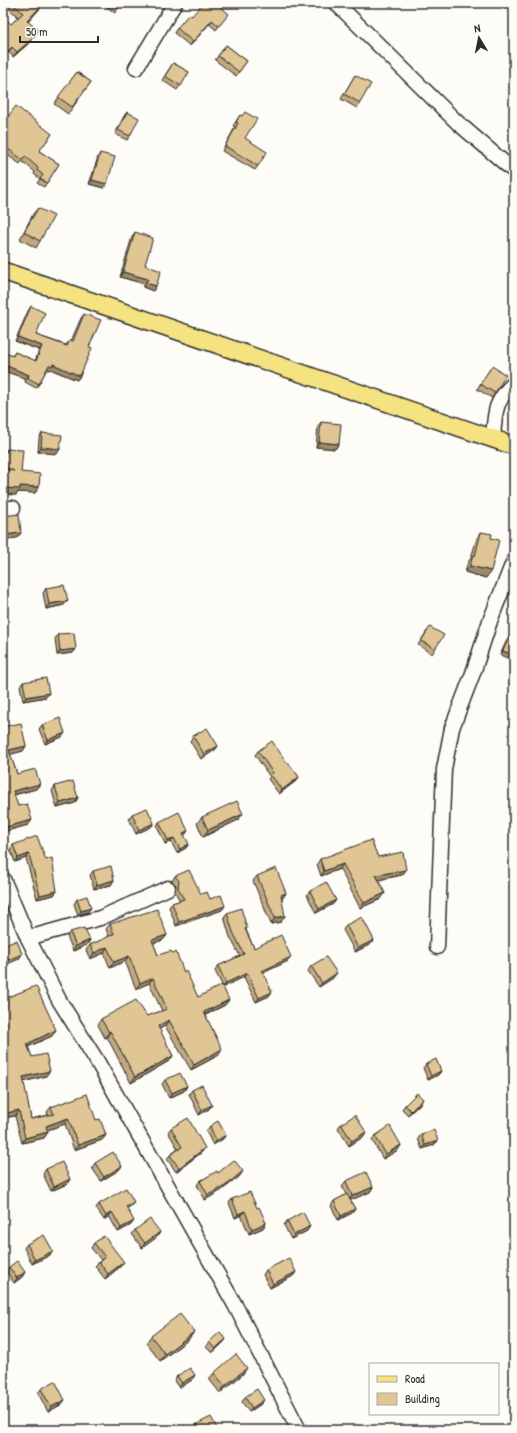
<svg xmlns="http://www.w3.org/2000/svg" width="517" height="1433" font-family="'Patrick Hand',sans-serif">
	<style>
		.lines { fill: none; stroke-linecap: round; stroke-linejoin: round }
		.minor-casing { stroke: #2b2b2b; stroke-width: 17 }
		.major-casing { stroke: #2b2b2b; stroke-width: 20 }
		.minor { stroke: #fdfcf7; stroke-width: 14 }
		.major { stroke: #f5e382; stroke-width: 17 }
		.wall { fill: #c1a980; stroke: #2b2b2b }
		.shaded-wall { fill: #9d8a68; stroke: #2b2b2b }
		.building { fill: #e0c595; stroke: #2b2b2b }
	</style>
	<rect width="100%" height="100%" fill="#fdfcf7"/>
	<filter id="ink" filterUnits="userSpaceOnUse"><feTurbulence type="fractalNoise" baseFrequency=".025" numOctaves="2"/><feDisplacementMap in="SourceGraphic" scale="8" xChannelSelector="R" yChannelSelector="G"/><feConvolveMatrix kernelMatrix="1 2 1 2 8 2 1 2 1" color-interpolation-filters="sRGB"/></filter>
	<g filter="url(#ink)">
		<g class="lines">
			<g class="minor-casing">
				<g id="minor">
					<path d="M336,3l122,120 56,48"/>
					<path d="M136,68l39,-65"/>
					<path d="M493,439c2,-27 1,-37 21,-56"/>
					<path d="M3,508h10"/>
					<path d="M3,879l25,59 31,62 38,61 138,244 64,125"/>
					<path d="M28,938l72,-20 68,-30"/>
					<path d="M437,947l7,-178 8,-41 21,-55 17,-52 24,-61"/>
				</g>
			</g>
			<g class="major-casing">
				<path id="major" d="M3,271l511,175"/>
			</g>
			<use href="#minor" class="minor"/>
			<use href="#major" class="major"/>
		</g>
		<g class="wall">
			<path d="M7,3h40l-1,2 -2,-1 -16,18 1,21 -16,14 -4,-5 -6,6v-42l8,8 7,-7 -13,-12z"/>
			<path d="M103,3h19l-7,10 -12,-9z"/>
			<path d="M192,16l33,2 -9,12 -7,-6 -19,22 -16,-13 3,-5z"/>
			<path d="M226,45l21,16 -11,15 -21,-16z"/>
			<path d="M173,63l16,9 -12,18 -15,-10z"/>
			<path d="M77,72l14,10 -23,32 -14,-10z"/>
			<path d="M355,75l5,28 -3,5 -16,-9z"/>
			<path d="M127,112l3,24 -3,4 -12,-6 9,-18z"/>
			<path d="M240,115l5,23 13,28 -3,4 -33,-19 11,-20 2,-4 -2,-1z"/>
			<path d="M3,123l49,11 -13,17 20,13 -15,23 -7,-4 3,-4 -6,-5 1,-2 -13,-11 -2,3 -17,-12z"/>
			<path d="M100,153l4,35 -15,-4 9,-27z"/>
			<path d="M38,208l2,33 -4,7 -16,-9 13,-25z"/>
			<path d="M135,232l10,33 11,21 -3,5 -10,-4 2,-3 -25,-7 12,-40z"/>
			<path d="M31,306l5,29 30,10 4,-5 1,1 10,-23 3,-4 5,33 -9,29 -3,4 -27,-11 -1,1 -2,-1 -8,15 -3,4 -11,-6 1,-3 -20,-8 7,-16 2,-3 20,9 4,-11 -24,-9 13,-30z"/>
			<path d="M492,366l3,27 -3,5 -15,-9z"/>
			<path d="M321,422l18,22 -4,5 -19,-2 2,-21z"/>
			<path d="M42,433l15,21 -19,-2 1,-14z"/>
			<path d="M7,449l14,23 18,15 -4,6 -17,-1 -2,3 -13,-1v-43h2z"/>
			<path d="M481,532l10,6 -5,40 -21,-6 3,-10 3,-4 6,-20z"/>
			<path d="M46,588l22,13 -4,4 -18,4 -3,-16z"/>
			<path d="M427,631l8,18 -3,5 -14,-9z"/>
			<path d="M58,634l18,15 -3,4 -16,2 -2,-16z"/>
			<path d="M509,637l5,2 -14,16 6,-13z"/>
			<path d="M514,668v18l-5,-2z"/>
			<path d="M23,682l26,11 -3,4 -23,4 -3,-15z"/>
			<path d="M42,725l20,12 -17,7 -6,-15z"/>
			<path d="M3,727l23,19 -3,5 -13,3 7,20 23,10 -4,5 -22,6 4,11 14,14 -4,5 -25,7z"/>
			<path d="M193,736l25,10 -3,4 -14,9 -11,-18z"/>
			<path d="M258,751l29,12 12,14 -3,4 -17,13 -11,-15 2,-2 -15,-22z"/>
			<path d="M55,786l20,17 -18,5 -5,-17z"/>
			<path d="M132,814l22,9 -3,4 -15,7 -7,-15z"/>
			<path d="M202,817l36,3 -35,17 -6,-14z"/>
			<path d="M159,822l29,9 -4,4 2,13 -9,5 -6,-11 -6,2 -8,-18z"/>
			<path d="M13,845l33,15 11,31 -3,4 -17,4 -11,-41 -11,4 -5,-13z"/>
			<path d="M378,857l28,13 -4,5 -24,5 3,19 -21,9 -20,-39 -19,7 -4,-12 3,-5z"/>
			<path d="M93,871l21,9 -3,5 -17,4 -4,-14z"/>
			<path d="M175,876l26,18 9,5 12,11 -46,16 -7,-19 3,-4 8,-2 -5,-9 1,-7 -4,-4z"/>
			<path d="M257,876l29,17 -4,6 -1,23 -10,2 -18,-43z"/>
			<path d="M310,891l26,9 -3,4 -17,9 -9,-18z"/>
			<path d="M77,899l11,13 -10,3 -4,-11z"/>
			<path d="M227,913l20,15 -1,2 8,18 37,9 -3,4 -25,12 6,23 -13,6 -12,-25 -21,10 -8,-16 3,-5 22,-10 -10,-19 -6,-20z"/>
			<path d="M110,924l57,11 -4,5 -10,3 5,12 14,-2 12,19 14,25 27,8 -19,10 13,40 -28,15 -26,-44 -6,3 14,27 -4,5 -38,22 -24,-46 -2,1 -7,-13 3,-6 46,-3 15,-5 -13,-28 -13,6 -11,-28 -15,7 -6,-15 -14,6 -4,-9 4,-5 19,-8 -3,-8z"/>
			<path d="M346,925l28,15 -3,4 -16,8 -12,-22z"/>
			<path d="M70,932l20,8 -3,5 -14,6 -6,-15z"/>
			<path d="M311,966l22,12 -14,9 -11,-16z"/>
			<path d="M3,999l49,37 -24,11 4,10 14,19 -23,6 8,37 17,-4 -1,-3 4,-5 45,13 10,15 -4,5 -28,10 -9,-26 -18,6 1,2 -4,6 -22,5 -7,-27 -12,2z"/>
			<path d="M426,1064l15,7 -3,4 -10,5 -5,-12z"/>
			<path d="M165,1080l22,6 -3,5 -15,7 -7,-14z"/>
			<path d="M192,1090l20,15 -3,4 -10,6 -10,-21z"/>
			<path d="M420,1104l-12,11 -6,-6 3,-4z"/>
			<path d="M341,1124l25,8 -3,5 -14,9 -11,-18z"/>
			<path d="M210,1126l13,13 -10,6 -7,-14z"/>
			<path d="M171,1128l31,24 -26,20 -9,-13 3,-4 8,-6 -10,-17z"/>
			<path d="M421,1134l17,7 -4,4 -12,4 -4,-10z"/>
			<path d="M375,1136l26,9 -3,5 -15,9 -11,-19z"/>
			<path d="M95,1163l24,7 -18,11 -9,-13z"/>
			<path d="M46,1169l24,10 -3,5 -16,7 -8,-17z"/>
			<path d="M218,1173l22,3 -18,14 -17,10 -8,-15 3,-4z"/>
			<path d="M346,1181l27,6 -3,5 -20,8 5,9 -3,4 -14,7 -7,-14 3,-5 12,-6 -4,-9z"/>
			<path d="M232,1199l25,9 9,15 -3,5 -14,6 -8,-19 -6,3 -6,-15z"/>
			<path d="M99,1204l32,2 -4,2 4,17 -13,7 -9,-16 -5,4 -8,-12z"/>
			<path d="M287,1221l23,5 -3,5 -16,8 -7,-14z"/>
			<path d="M135,1230l25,2 -3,5 -15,11 -10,-14z"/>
			<path d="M94,1243l27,23 -16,13 -10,-13 6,-6 -10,-12z"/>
			<path d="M27,1244l26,7 -3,4 -18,9 -8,-16z"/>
			<path d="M9,1267l16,5 -3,5 -8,6 -8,-12z"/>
			<path d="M266,1270l30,2 -3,4 -23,12 -7,-13z"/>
			<path d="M151,1336l38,3 -29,22 -14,-18z"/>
			<path d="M226,1339l-3,4 -11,10 -6,-6 3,-5z"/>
			<path d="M214,1373l29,1 -23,19 -11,-14z"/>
			<path d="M177,1376l15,4 -13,8 -5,-7z"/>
			<path d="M41,1389l21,15 -14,8 -10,-19z"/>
			<path d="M245,1397l16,7 -12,8 -7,-10z"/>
			<path d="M197,1424l21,6h-23l-1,-2z"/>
		</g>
		<g class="shaded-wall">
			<path d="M44,3h1l-22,23 4,-5z"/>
			<path d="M212,20l-3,4 -19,22 3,-4z"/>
			<path d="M39,30l-10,13 -16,14 4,-5z"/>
			<path d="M12,47l-3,5 -6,6v-1z"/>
			<path d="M92,180l15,4 -3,4 -15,-4z"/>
			<path d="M123,272l25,7 -3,5 -25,-7z"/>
			<path d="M146,283l10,3 -3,5 -10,-4z"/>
			<path d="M18,337l24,9 -3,4 -24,-9z"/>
			<path d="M53,364l27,12 -3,4 -27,-11 -1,1 -3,-1 3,-4z"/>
			<path d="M7,366l22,9 -3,4 -22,-8z"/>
			<path d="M319,442l20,2 -4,5 -19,-2z"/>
			<path d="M41,447l19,2 -3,5 -19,-2z"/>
			<path d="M20,486l19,1 -4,6 -17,-1 -2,3 -13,-1v-6z"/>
			<path d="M21,533l-4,5 -14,2v-5z"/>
			<path d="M470,566l21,5 -5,7 -21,-6z"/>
			<path d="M68,601l-4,4 -18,4 3,-5z"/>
			<path d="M76,649l-3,4 -16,2 3,-4z"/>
			<path d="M503,651l11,4v6l-14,-6z"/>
			<path d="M512,680l2,1v5l-5,-2z"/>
			<path d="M49,693l-3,4 -23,4 3,-4z"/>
			<path d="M65,733l-3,4 -17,7 3,-4z"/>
			<path d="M26,746l-3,5 -18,5 4,-6z"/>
			<path d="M218,746l-3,4 -14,9 3,-5z"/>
			<path d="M299,777l-3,4 -17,13 3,-4z"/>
			<path d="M40,784l-4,5 -27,7 4,-5z"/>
			<path d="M78,798l-3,5 -18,5 3,-5z"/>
			<path d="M243,814l-5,6 -35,17 5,-7z"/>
			<path d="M32,820l-4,5 -25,7 3,-5z"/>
			<path d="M154,823l-3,4 -15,7 3,-4z"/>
			<path d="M188,831l-3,4 -5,2 3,-4z"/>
			<path d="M174,838l-3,4 -6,2 3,-4z"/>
			<path d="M189,844l-3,4 -9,5 3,-4z"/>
			<path d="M29,854l-3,4 -11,4 3,-4z"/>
			<path d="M343,864l-3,5 -19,7 3,-5z"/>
			<path d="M406,870l-4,5 -29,6 3,-6z"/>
			<path d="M114,880l-3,5 -17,4 3,-4z"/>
			<path d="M57,891l-3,4 -17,4 3,-4z"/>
			<path d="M286,893l-4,6 -5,2 4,-6z"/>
			<path d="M385,893l-4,6 -21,9 4,-5z"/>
			<path d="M336,900l-3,4 -17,9 3,-4z"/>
			<path d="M225,906l-3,4 -46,16 3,-4z"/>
			<path d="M91,908l-3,4 -10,3 3,-4z"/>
			<path d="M285,916l-4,6 -10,2 4,-6z"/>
			<path d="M167,935l-4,5 -15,5 4,-5z"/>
			<path d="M90,940l-3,5 -14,6 3,-5z"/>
			<path d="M374,940l-3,4 -16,8 3,-4z"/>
			<path d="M107,947l-3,6 -14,6 4,-6z"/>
			<path d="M22,954l-3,5 -16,7v-4z"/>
			<path d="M129,956l-4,5 -15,7 4,-6z"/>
			<path d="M291,957l-3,4 -29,14 3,-4z"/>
			<path d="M247,973l-3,4 -21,10 3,-4z"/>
			<path d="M337,973l-4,5 -14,9 3,-4z"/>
			<path d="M153,978l-4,5 -13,6 4,-6z"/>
			<path d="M272,992l-3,4 -13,6 3,-4z"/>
			<path d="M229,1000l-4,5 -25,12 4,-5z"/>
			<path d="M169,1020l-4,6 -11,6 4,-6z"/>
			<path d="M56,1030l-4,6 -29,13 4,-5z"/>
			<path d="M110,1031l-3,6 -2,1 4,-6z"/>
			<path d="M222,1049l-3,6 -28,15 3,-5z"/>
			<path d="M173,1056l-4,5 -38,22 4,-6z"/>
			<path d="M50,1071l-4,5 -27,7 4,-6z"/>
			<path d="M441,1071l-3,4 -10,5 3,-4z"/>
			<path d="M187,1086l-3,5 -15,7 3,-5z"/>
			<path d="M423,1099l-3,5 -12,11 3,-4z"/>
			<path d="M212,1105l-3,4 -10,6 3,-5z"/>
			<path d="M19,1110l-4,6 -12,2v-4z"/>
			<path d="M68,1118l-3,6 -23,8 4,-6z"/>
			<path d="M48,1132l-4,6 -22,5 3,-5z"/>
			<path d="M366,1132l-3,5 -14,9 3,-5z"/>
			<path d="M106,1135l-4,5 -28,10 4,-5z"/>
			<path d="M226,1135l-3,4 -10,6 3,-4z"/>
			<path d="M438,1141l-4,4 -12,4 3,-4z"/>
			<path d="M401,1145l-3,5 -15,9 3,-5z"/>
			<path d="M205,1148l-3,4 -26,20 3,-4z"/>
			<path d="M122,1166l-3,4 -18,11 3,-4z"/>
			<path d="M243,1171l-3,5 -18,14 -17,10 3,-5z"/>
			<path d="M70,1179l-3,5 -16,7 3,-4z"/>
			<path d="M373,1187l-3,5 -21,9 3,-5z"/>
			<path d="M134,1202l-3,4 -8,4 3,-4z"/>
			<path d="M355,1209l-3,4 -14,7 3,-4z"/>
			<path d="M245,1211l-4,4 -6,3 3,-4z"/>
			<path d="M112,1212l-3,4 -5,4 2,-4z"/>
			<path d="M134,1221l-3,4 -13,7 3,-4z"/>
			<path d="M266,1223l-3,5 -14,6 3,-5z"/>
			<path d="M310,1226l-3,5 -16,8 3,-4z"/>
			<path d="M160,1232l-3,5 -15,11 3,-5z"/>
			<path d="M53,1251l-3,4 -18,9 3,-4z"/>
			<path d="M124,1262l-3,4 -16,13 3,-5z"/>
			<path d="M25,1272l-3,5 -8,6 3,-5z"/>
			<path d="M296,1272l-3,4 -23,12 3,-4z"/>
			<path d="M194,1332l-5,7 -29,22 5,-7z"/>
			<path d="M226,1339l-3,4 -11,10 3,-4z"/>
			<path d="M247,1368l-4,6 -23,19 5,-7z"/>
			<path d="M195,1375l-3,5 -13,8 3,-5z"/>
			<path d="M65,1400l-3,4 -14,8 3,-5z"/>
			<path d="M264,1400l-3,4 -12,8 3,-4z"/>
		</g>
		<g class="building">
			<path d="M12,3h32l-17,18 12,9 -6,8 -16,14 -5,-5 -9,10v-41l8,8 12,-11z"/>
			<path d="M111,3h11l-4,5z"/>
			<path d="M203,3h13l13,11 -10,12 -7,-6 -19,22 -16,-14 12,-14 3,2z"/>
			<path d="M226,45l21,16 -8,11 -21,-16z"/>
			<path d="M173,63l16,9 -8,14 -16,-10z"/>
			<path d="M77,72l14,10 -19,25 -14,-10z"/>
			<path d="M355,75l16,9 -11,19 -16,-9z"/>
			<path d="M16,106l36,28 -13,17 20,13 -12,19 -7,-4 3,-4 -6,-5 1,-2 -13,-12 -2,4 -20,-15v-22z"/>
			<path d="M127,112l12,6 -9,18 -12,-6z"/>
			<path d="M245,112l12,7 -12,19 22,14 -9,14 -33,-20 11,-19 2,-4 -2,-1 4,-7 2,1z"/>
			<path d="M100,153l15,4 -8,27 -15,-4z"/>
			<path d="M38,208l16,8 -14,25 -16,-9z"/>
			<path d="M135,232l18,6 -8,27 16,6 -5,15 -10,-3 2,-4 -25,-7z"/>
			<path d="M31,306l14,7 -9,22 31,11 3,-6 3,1 11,-27 17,6 -12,27 3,1 -12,28 -27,-12 -1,2 -3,-1 -10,19 -11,-6 1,-3 -22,-9 -4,11v-25l10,4 2,-4 21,9 6,-15 -24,-9z"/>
			<path d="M492,366l14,9 -11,18 -15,-9z"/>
			<path d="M321,422l20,2 -2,20 -20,-2z"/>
			<path d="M42,433l20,2 -2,14 -19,-2z"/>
			<path d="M7,449l16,1 -2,22 19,2 -1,13 -19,-1v3l-17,-1v-19l11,2 -11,-5v-15l4,1z"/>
			<path d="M19,514l2,19 -18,2v-19z"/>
			<path d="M481,532l11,2 -1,4 8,2 -8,31 -21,-5 3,-11 2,1z"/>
			<path d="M64,585l4,16 -19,3 -3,-16z"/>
			<path d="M430,627l14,8 -9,14 -14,-8z"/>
			<path d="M74,633l2,16 -16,2 -2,-17z"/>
			<path d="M509,637l5,2v16l-11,-4z"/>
			<path d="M514,673v8l-2,-1z"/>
			<path d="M46,678l3,15 -23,4 -3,-15z"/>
			<path d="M60,718l5,15 -17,7 -6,-15z"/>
			<path d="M21,723l5,23 -17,4 8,24 18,-5 5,15 -27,7 5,15 9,-2 5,16 -26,7 -3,-11v-89z"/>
			<path d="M207,728l11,18 -14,8 -11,-18z"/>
			<path d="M272,741l15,22 1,-1 11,15 -17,13 -11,-15 2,-2 -15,-22z"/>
			<path d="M73,781l5,17 -18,5 -5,-17z"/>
			<path d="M237,801l6,13 -35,16 -6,-13z"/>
			<path d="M147,808l7,15 -15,7 -7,-16z"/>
			<path d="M179,812l9,19 -5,2 6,11 -9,5 -6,-11 -6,2 -9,-18z"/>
			<path d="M37,836l9,24 6,-2 5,33 -17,4 -11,-41 -11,4 -5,-13z"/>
			<path d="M371,840l7,17 25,-5 3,18 -30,5 9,18 -21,10 -21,-39 -19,7 -4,-12z"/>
			<path d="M111,866l3,14 -17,5 -4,-14z"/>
			<path d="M276,868l10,25 -5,2 4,21 -10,2 -18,-42z"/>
			<path d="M189,870l12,24 6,-2 3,7 11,-4 4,11 -46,16 -7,-19 12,-4 -6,-11 1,-7 -4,-5z"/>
			<path d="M326,882l10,18 -17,9 -9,-18z"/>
			<path d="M87,896l4,12 -10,3 -4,-12z"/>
			<path d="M241,908l6,20 -2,1 9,19 27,-13 10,22 -29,14 10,21 -13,6 -12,-25 -21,10 -8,-17 26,-12 -11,-22 -6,-19z"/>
			<path d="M157,909l10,26 -15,5 6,15 13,-4 1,2 4,-1 8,20 2,-1 12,26 24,-12 7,15 -25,12 18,37 -28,16 -25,-45 -11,6 15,30 -38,21 -25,-46 -1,1 -8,-13 35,-19 11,16 20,-7 -14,-31 -13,5 -11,-27 -15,6 -7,-15 -13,6 -4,-8 24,-11 -4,-10z"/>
			<path d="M362,917l12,23 -16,8 -12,-23z"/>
			<path d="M84,928l6,12 -14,6 -6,-14z"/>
			<path d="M17,940l5,14 -19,8v-16z"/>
			<path d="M326,957l11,16 -15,10 -11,-17z"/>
			<path d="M36,986l20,44 -29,14 5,13 14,-3 4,17 -27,6 8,42 23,-5 -3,-7 36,-13 9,26 4,-1 6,16 -28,10 -10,-27 -22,8 2,6 -23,6 -6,-28 -16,4v-115z"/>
			<path d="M436,1059l5,12 -10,5 -5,-12z"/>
			<path d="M180,1073l7,13 -15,7 -7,-13z"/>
			<path d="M202,1085l10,20 -10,5 -10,-20z"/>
			<path d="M417,1093l6,6 -12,12 -6,-6z"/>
			<path d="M355,1115l11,17 -14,9 -11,-17z"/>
			<path d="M188,1118l17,30 -26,20 -9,-13 12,-8 -11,-19z"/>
			<path d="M218,1121l8,14 -10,6 -6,-15z"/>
			<path d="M390,1126l11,19 -15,9 -11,-18z"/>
			<path d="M434,1130l4,11 -13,4 -4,-11z"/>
			<path d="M113,1152l9,14 -18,11 -9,-14z"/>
			<path d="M234,1160l9,11 -18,15 -17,9 -8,-14 17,-10 1,2z"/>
			<path d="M62,1162l8,17 -16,8 -8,-18z"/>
			<path d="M366,1172l7,15 -21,9 -6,-15z"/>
			<path d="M126,1188l8,14 -8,4 8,15 -13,7 -9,-16 -6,4 -7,-12z"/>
			<path d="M250,1192l7,16 2,-1 7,16 -14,6 -7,-18 -7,3 -6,-15z"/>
			<path d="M347,1194l8,15 -14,7 -7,-15z"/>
			<path d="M303,1212l7,14 -16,9 -7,-14z"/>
			<path d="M150,1219l10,13 -15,11 -10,-13z"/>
			<path d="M44,1235l9,16 -18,9 -8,-16z"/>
			<path d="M104,1236l20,26 -16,12 -9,-12 6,-5 -11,-14z"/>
			<path d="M289,1258l7,14 -23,12 -7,-14z"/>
			<path d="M17,1261l8,11 -8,6 -8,-11z"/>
			<path d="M180,1314l14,18 -29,22 -14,-18z"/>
			<path d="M220,1332l6,7 -11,10 -6,-7z"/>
			<path d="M236,1354l11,14 -22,18 -11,-13z"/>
			<path d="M190,1368l5,7 -13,8 -5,-7z"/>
			<path d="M55,1381l10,19 -14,7 -10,-18z"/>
			<path d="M257,1389l7,11 -12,8 -7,-11z"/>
			<path d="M211,1417l7,13h-18l-3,-6z"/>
		</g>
	</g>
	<rect width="517" height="1433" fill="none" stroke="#fdfcf7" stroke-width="16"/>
	<rect x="8" y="8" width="501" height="1417" fill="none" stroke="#2b2b2b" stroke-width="1.5" filter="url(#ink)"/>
	<rect x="369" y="1363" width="130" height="52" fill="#fdfcf7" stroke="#a9a8a5"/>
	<rect x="377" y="1376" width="20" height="6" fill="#f5e382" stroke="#a9a8a5"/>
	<text x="405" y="1383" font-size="12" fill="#2b2b2b">Road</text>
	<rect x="377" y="1393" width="20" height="12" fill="#e0c595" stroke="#a9a8a5"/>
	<text x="405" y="1403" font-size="12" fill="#2b2b2b">Building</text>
	<g transform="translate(479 38) rotate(350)" stroke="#fdfcf7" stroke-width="3" paint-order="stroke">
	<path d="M0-3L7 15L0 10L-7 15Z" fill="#2b2b2b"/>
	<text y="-6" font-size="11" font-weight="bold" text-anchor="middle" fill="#2b2b2b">N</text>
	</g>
	<path d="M20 36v6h78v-6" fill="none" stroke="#2b2b2b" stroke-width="2"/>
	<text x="26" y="36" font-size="12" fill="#2b2b2b" stroke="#fdfcf7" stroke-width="3" paint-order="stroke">50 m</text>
</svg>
